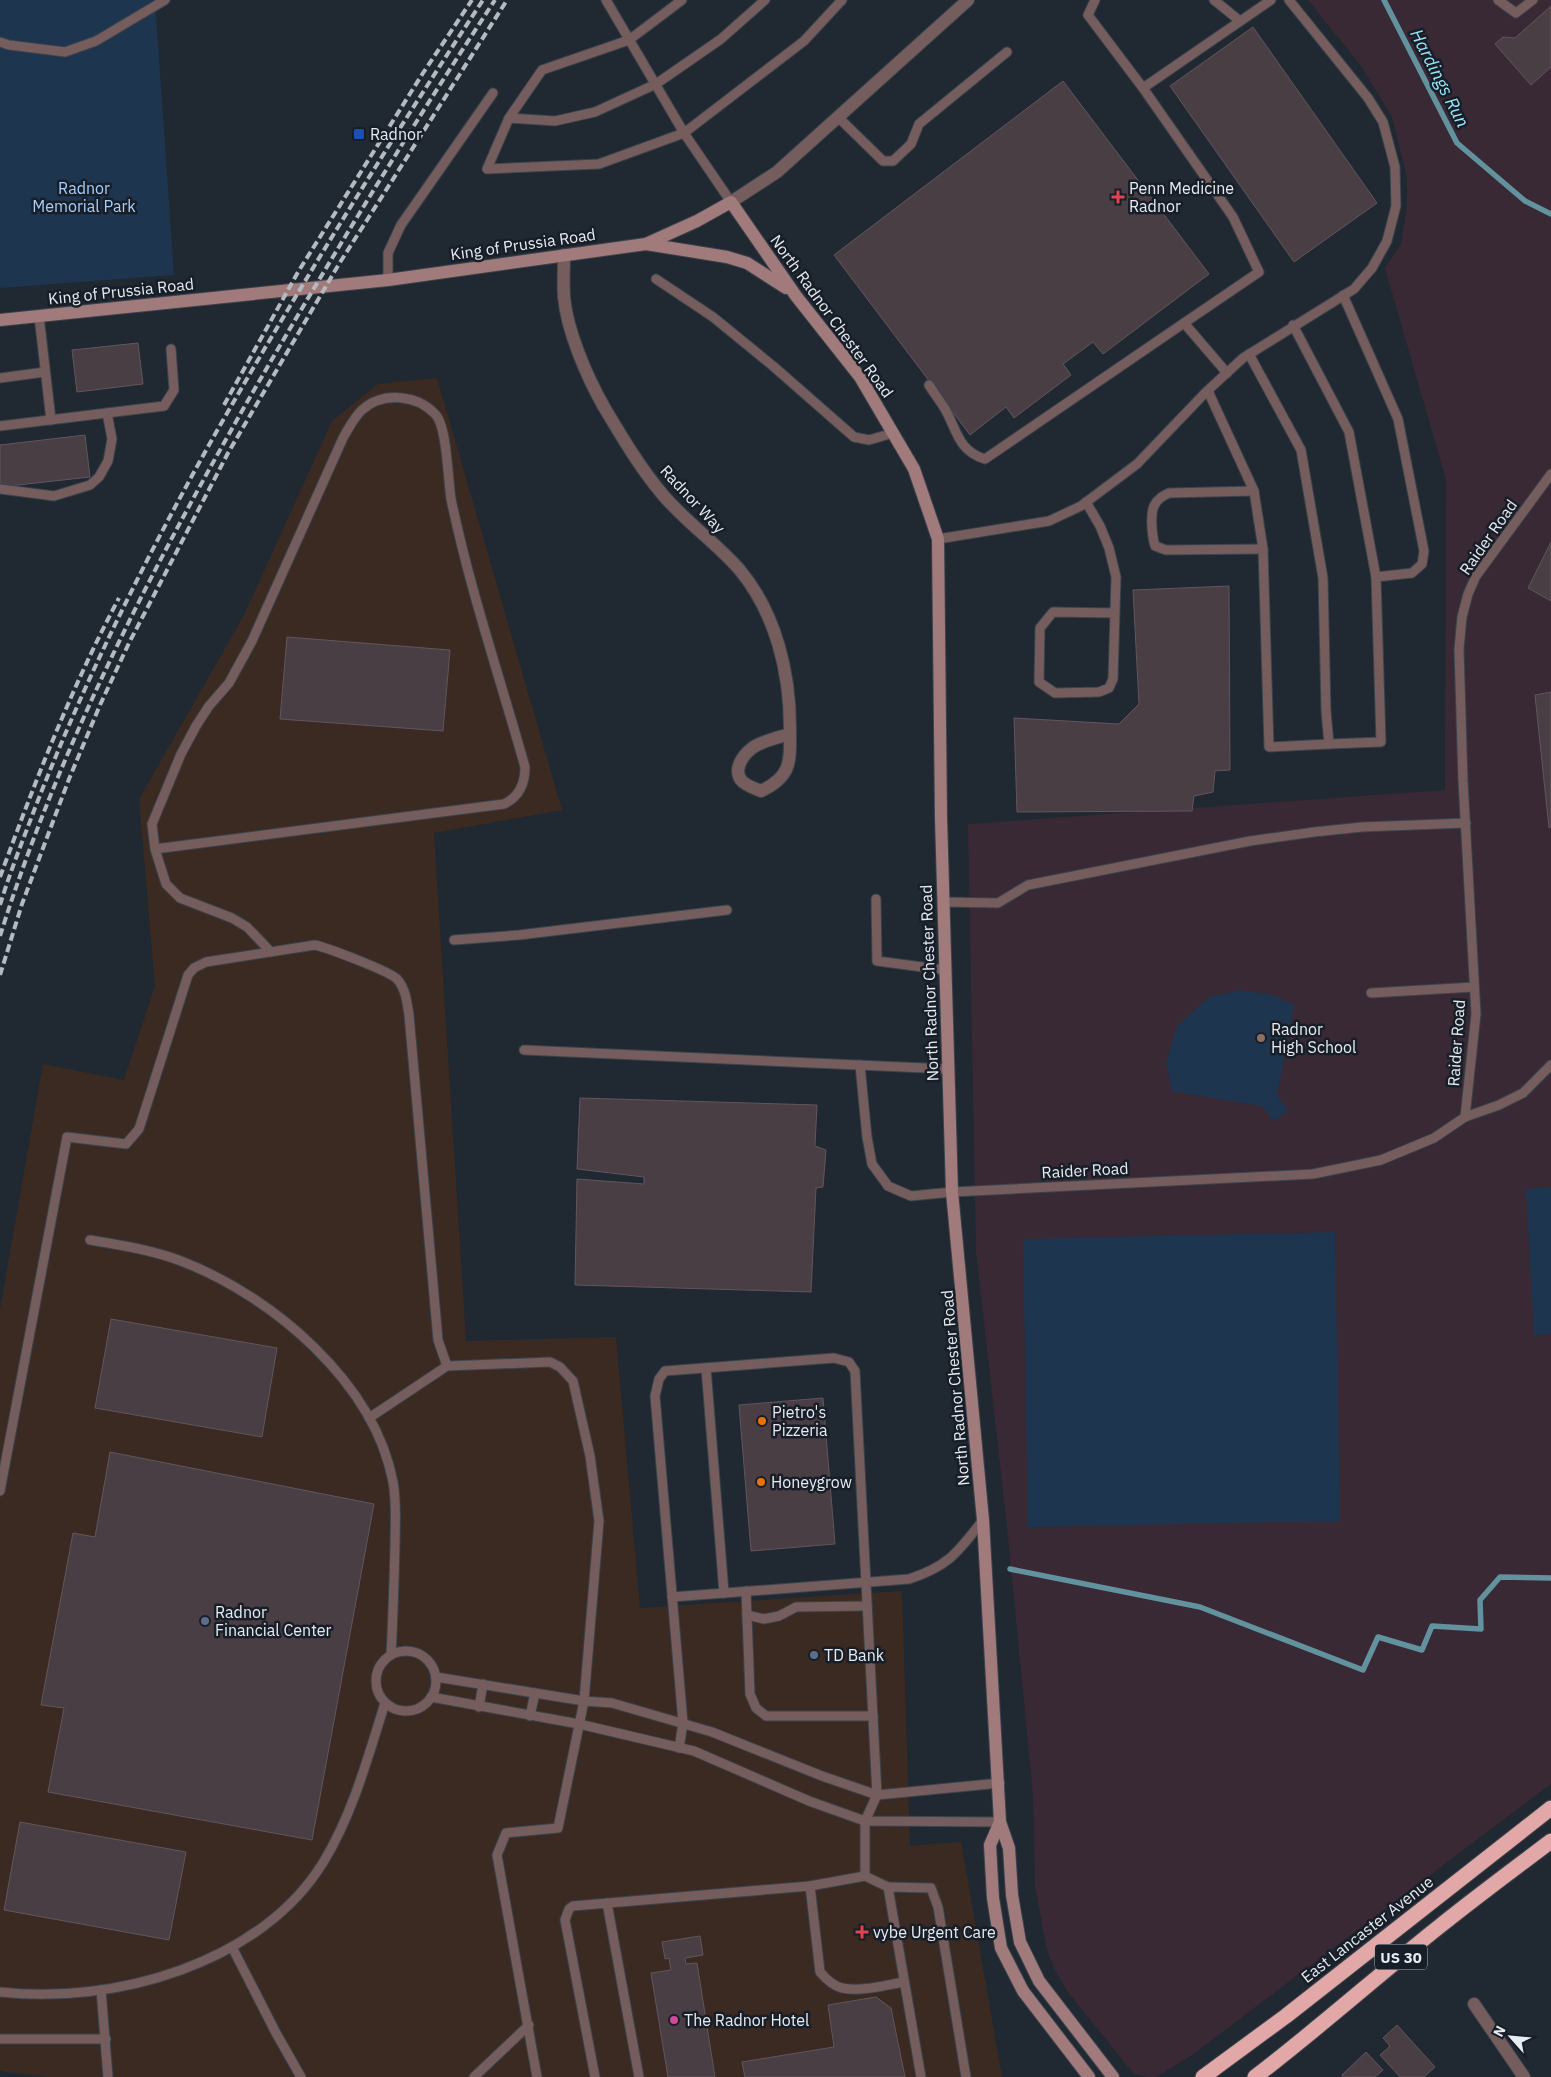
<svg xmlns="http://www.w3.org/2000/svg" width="1551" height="2077" font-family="'IBM Plex Sans',sans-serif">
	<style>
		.commercial { fill: #3b2a22 }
		.education { fill: #382934 }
		.green { fill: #1e354f }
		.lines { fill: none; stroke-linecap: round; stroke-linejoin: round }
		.stream { stroke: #62929e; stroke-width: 5.5 }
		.building { fill: #4a3e45; stroke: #62555d }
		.lane-casing { stroke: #3c434c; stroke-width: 11 }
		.street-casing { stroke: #3c434c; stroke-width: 14 }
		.secondary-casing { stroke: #3c434c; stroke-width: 14 }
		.highway-casing { stroke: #3c434c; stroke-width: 17 }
		.lane { stroke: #755d5d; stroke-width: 9 }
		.street { stroke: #755d5d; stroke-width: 12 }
		.secondary { stroke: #a17b7b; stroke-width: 12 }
		.highway { stroke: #e2a7a7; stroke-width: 15 }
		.rail { stroke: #b4bac0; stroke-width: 4; stroke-dasharray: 8 4; stroke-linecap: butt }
		.transit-dot { fill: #1a4fb4; stroke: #171e27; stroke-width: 2 }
		.health-dot { fill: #e0444e; stroke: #171e27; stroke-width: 2 }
		.education-dot { fill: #8d6e63; stroke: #171e27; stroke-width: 2 }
		.food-dot { fill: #e8710a; stroke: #171e27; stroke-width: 2 }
		.service-dot { fill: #5c6f8a; stroke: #171e27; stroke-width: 2 }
		.hotel-dot { fill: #d1479c; stroke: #171e27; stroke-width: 2 }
		.labels { text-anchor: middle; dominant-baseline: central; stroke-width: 5; stroke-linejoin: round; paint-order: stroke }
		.shield { fill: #171e27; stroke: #a9aeb5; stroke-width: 1 }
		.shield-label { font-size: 15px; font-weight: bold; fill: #e7ecf2 }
		.poi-label { font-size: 16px; fill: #e7ecf2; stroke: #171e27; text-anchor: start }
		.park-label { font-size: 16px; fill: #a6cfff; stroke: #171e27 }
		.street-label { font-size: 16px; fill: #e7ecf2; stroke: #171e27 }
		.water-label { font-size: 18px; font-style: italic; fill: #99e6f9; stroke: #171e27 }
	</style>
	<rect width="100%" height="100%" fill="#202831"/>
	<path class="commercial" d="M437,378l125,432 -128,23 32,508 150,-4 24,271 262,-17 8,255 51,-4 41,235h-956l-46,-6v-762l43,-245 81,16 31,-94 -16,-187 105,-184 88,-194 46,-37z"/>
	<path class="education" d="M1308,0h243v1784l-359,271 -35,22h-9l-14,-3 -67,-83 -14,-25 -6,-16 -12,-64 -2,-91 -27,-278 -30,-265 -8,-428 477,-34 1,-310 -61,-212 16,-24 6,-38v-29l-15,-60 -31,-51z"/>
	<g class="green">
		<path d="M0,0h155l19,275 -174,13z"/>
		<path d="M1240,990l30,4 24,11 -17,91 11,14 -14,11 -12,-15 -90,-15 -6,-28 11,-37 32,-29z"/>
		<path d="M1551,1187v147l-17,1 -8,-146z"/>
		<path d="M1335,1232l5,289 -312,6 -5,-288z"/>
	</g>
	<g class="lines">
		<g class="stream">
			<path d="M1384,0l73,143 68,58 26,13"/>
			<path d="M1010,1569l190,38 163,63 15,-33 44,13 10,-24 49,3 -1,-29 20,-23 51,1"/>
		</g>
	</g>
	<g class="building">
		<path d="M1551,6v61l-20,18 -36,-41 8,-7 12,1z"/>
		<path d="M1253,27l124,176 -83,59 -124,-176z"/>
		<path d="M1063,81l146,193 -106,80 -10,-12 -30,22 8,11 -57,43 -8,-11 -36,28 -136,-180z"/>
		<path d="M138,343l5,41 -66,8 -5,-42z"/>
		<path d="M85,435l5,42 -90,10v-42z"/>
		<path d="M1551,542v59l-23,-13z"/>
		<path d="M1229,586l1,184 -15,1 -2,21 -19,4 -2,15 -175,1 -3,-94 105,6 20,-20 -6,-114z"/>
		<path d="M287,637l163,13 -7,81 -163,-12z"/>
		<path d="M1551,692v135l-2,1 -14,-133z"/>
		<path d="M580,1098l237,7 -2,41 11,4 -3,37 -7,1 -5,104 -236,-7 2,-106 67,5v-7l-67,-8z"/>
		<path d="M111,1319l166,29 -15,89 -167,-29z"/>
		<path d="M823,1398l12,146 -84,7 -12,-146z"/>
		<path d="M110,1452l264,52 -62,336 -264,-48 16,-84 -23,-3 32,-172 22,4z"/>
		<path d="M20,1822l166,30 -17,88 -165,-30z"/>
		<path d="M700,1936l3,19 -18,3 1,6 11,-1 18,114h-47l-17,-104 20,-3 -2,-12 -4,1 -3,-17z"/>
		<path d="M876,1997l15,11 14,69h-160l-3,-15 92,-15 -6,-42z"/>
		<path d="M1397,2025l38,42 -11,10h-24l-20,-22 10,-9 -7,-8z"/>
		<path d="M1366,2052l17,18 -8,7h-32l-1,-2z"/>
	</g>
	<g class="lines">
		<g class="lane-casing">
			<g id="lane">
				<path d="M606,0l78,133 47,69"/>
				<path d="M682,0l-53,40 -87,30 -33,48 -22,51 112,-5 85,-31 120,-92 38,-41"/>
				<path d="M1095,0l-7,15 55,73"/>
				<path d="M1214,0l26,21"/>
				<path d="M1498,0l18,13 17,-13"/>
				<path d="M0,42l9,3 56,7 31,-11 69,-41"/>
				<path d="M838,117l45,44h10l18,-17 8,-20 88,-72"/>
				<path d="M509,118l46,3 40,-9 61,-28 65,-45 44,-39"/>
				<path d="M656,279l57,38 60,49 81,71 15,3 24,-7"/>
				<path d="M388,280v-27l13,-28 92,-132"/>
				<path d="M1343,295l55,124 26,132 -2,13 -10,9 -36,4"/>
				<path d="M39,316l12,104"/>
				<path d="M1293,325l56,107 27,145 5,165 -52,2"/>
				<path d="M1249,354l52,96 22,128 3,133 3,33 -60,3 -6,-198 -9,-58"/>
				<path d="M1227,373l-43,-50 75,-51 -26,-55 -90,-129 128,-88"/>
				<path d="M0,378l45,-6"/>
				<path d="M929,385c5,8 11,16 16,24 12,21 13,42 40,50l199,-136"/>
				<path d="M1208,391l46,100 -85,2c-6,3 -12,6 -15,13 -4,9 -2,30 1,40l11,4 97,-1"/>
				<path d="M0,426l164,-20 10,-16 -3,-41"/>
				<path d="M0,489l54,7 36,-11 9,-8 9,-16 4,-22 -5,-26"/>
				<path d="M1086,502l14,24 9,22 7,29 -3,102 -4,9 -10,4 -44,1 -16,-11 1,-54 13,-16 62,1"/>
				<path d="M938,539l111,-18 32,-15 56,-42 68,-71 38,-35 111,-69 18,-21 15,-27 9,-35 -1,-39 -12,-45 -15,-24 -79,-98"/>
				<path d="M155,849l349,-45c15,-7 21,-21 21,-37 -25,-89 -55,-177 -74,-268 -3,-18 -4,-74 -16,-85 -18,-19 -52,-23 -73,-4 -8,7 -13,18 -19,28l-91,203 -23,42 -20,23 -13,20 -15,28 -29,70 3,25 11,35 14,14 52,20 15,9 24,25"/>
				<path d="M876,899l1,62 68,9"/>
				<path d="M943,902l55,1 30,-18 222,-44 64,-9 48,-5 104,-4"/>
				<path d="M454,940l65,-5 208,-25"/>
				<path d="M1371,993l103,-6"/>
				<path d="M524,1050l424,19"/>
				<path d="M860,1065l7,72 5,27 16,22 23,10 41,-4 361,-18 68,-14 53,-22 31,-21 11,-103 -13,-233 -4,-132 3,-32 6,-23 8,-18 75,-102"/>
				<path d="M1465,1117l34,-12 24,-12 28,-28"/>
				<path d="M90,1240c30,5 62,10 91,21 91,35 193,121 212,221 4,21 2,43 2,64 -1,36 -2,73 -4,109"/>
				<path d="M447,1366l103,-4 10,5 13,14 17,75 9,65 -15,180 -26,127 -52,5 -9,22 40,222"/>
				<path d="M706,1368l18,225"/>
				<path d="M0,1491l67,-354 59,7 13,-15 49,-154 6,-7 12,-6 109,-17c13,3 74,26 82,34 9,10 10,24 12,36l29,325 9,26 -78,52"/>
				<path d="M746,1591l4,103 6,14 10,8h107"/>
				<path d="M672,1597l237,-18c40,-13 49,-27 74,-59"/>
				<path d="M747,1615l17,4 15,-3 17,-9 71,-1"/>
				<circle cx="406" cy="1681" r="30"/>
				<path d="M436,1677l148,24 28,2 100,29 110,44 55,19 123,-12"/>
				<path d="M431,1697l148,27 115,27 115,50 56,20 135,1"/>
				<path d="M479,1707l4,-23"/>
				<path d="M530,1716l5,-23"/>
				<path d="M865,1876l23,11 33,190"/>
				<path d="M810,1886l10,86c6,7 13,14 22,16 19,4 43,-3 62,-6"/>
				<path d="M888,1887l43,1 7,19 28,170"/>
				<path d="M607,1903l32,174"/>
				<path d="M232,1947l44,86 25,44"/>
				<path d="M101,1990l7,87"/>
				<path d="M0,1992c113,13 262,-28 324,-131 29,-48 44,-104 61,-158"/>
				<path d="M0,2039h106"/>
				<path d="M474,2077l55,-52"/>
				<path d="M595,2077l-30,-157 4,-11 4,-3 237,-20 55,-10v-55l12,-26 -22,-424 -6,-9 -15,-4 -169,13 -6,8 -4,17 28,327 -4,25"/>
			</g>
		</g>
		<g class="street-casing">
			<g id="street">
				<path d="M731,202l46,-30 191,-172"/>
				<path d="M564,255c0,14 -1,28 0,42 3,34 23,80 40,110 18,30 36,61 59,88 23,27 53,48 76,74 37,44 51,104 51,159 0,32 3,48 -29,63 -7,-3 -15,-5 -20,-11 -9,-13 5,-29 16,-35 10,-5 23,-8 33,-11"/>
				<path d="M1474,2004l50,73"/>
			</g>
		</g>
		<g class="secondary-casing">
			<g id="secondary">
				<path d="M646,244l81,13 20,6 39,25"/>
				<path d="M0,320l388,-40 258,-36 51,-23 34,-19 65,94 64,81 54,92 24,70 3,279 11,374 31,328 17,302 9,26 3,47 8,47 19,39 74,96"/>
				<path d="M1000,1822l-10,23 3,53 8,50 22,43 66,86"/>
			</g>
		</g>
		<g class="highway-casing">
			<g id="highway">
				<path d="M1203,2077l83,-61 265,-208"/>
				<path d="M1255,2077c63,-48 122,-101 185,-151 36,-29 74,-57 111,-85"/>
			</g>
		</g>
		<use href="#lane" class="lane"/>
		<use href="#street" class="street"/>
		<use href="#secondary" class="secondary"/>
		<use href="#highway" class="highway"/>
		<g class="rail">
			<path d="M224,405l74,-133 125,-199 49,-73"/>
			<path d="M0,877c35,-95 71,-189 119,-279"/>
			<path d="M0,905c10,-33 23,-65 35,-97 52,-134 116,-261 187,-386 82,-143 170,-284 261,-422"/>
			<path d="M0,936c59,-188 149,-362 246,-532 79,-137 162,-272 249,-404"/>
			<path d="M0,975l22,-71 47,-125 31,-74 29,-62 99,-190 111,-189 168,-264"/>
		</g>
	</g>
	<rect class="transit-dot" x="353" y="128" width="12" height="12" rx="2.5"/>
	<g class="health-dot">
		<path d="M1115.5 189.5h5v5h5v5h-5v5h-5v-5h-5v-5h5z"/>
		<path d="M859.5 1924.5h5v5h5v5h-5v5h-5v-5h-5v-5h5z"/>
	</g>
	<circle class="education-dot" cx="1261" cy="1038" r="5"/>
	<g class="food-dot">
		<circle cx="762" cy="1421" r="5"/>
		<circle cx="761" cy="1482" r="5"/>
	</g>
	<g class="service-dot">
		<circle cx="205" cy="1621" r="5"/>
		<circle cx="814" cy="1655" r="5"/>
	</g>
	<circle class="hotel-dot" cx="674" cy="2020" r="5"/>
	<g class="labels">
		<rect class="shield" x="1375" y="1944.5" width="52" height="25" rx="4"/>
		<g class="shield-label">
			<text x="1401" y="1957">US 30</text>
		</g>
		<g class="poi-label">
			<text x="370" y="134">Radnor</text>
			<text x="1129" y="188">Penn Medicine<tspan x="1129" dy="18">Radnor</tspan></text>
			<text x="1271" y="1029">Radnor<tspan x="1271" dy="18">High School</tspan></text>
			<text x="772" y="1412">Pietro's<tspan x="772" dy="18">Pizzeria</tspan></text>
			<text x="771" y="1482">Honeygrow</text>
			<text x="215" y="1612">Radnor<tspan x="215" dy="18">Financial Center</tspan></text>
			<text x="824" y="1655">TD Bank</text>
			<text x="873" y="1932">vybe Urgent Care</text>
			<text x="684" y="2020">The Radnor Hotel</text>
		</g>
		<g class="park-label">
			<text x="84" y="188">Radnor<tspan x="84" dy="18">Memorial Park</tspan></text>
		</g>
		<g class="street-label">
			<text transform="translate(523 244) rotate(-8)">King of Prussia Road</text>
			<text transform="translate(121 291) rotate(-6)">King of Prussia Road</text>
			<text transform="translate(832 316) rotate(54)">North Radnor Chester Road</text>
			<text transform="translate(693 499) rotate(47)">Radnor Way</text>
			<text transform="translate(1488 537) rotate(-55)">Raider Road</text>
			<text transform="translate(929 983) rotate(-92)">North Radnor Chester Road</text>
			<text transform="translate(1456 1043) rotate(-86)">Raider Road</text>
			<text transform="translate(1085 1170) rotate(-3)">Raider Road</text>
			<text transform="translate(955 1388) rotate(-95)">North Radnor Chester Road</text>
			<text transform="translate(1367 1929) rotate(-38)">East Lancaster Avenue</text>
		</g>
		<g class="water-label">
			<text transform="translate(1440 78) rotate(63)">Hardings Run</text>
		</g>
	</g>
	<g transform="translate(1511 2037) rotate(297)" stroke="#171e27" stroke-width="4" paint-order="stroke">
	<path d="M0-4L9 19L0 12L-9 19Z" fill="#e7ecf2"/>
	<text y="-8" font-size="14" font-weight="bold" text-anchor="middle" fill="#e7ecf2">N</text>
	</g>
</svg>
